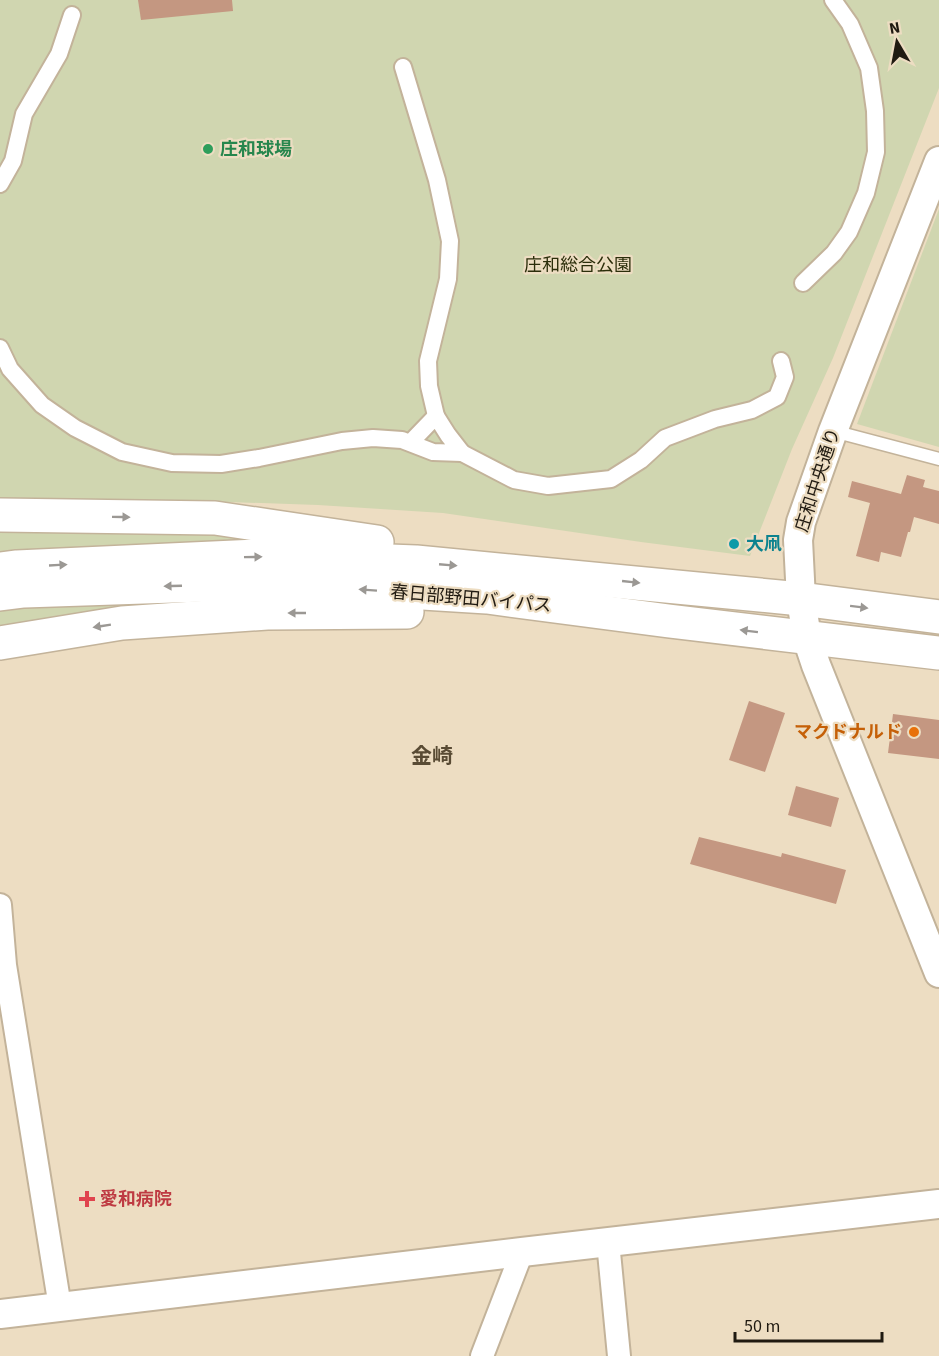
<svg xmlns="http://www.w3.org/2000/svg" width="939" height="1356" font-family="'Source Sans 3','Noto Sans JP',sans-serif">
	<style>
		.green { fill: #d0d6b0 }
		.building { fill: #c49781 }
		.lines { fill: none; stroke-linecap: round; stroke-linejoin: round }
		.service-casing { stroke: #c3b39a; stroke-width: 15 }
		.pedestrian-casing { stroke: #c3b39a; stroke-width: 20 }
		.minor-casing { stroke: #c3b39a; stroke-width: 26 }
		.tertiary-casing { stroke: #c3b39a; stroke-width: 32 }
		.trunk-casing { stroke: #c3b39a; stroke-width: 36 }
		.service { stroke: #fff; stroke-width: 12 }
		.pedestrian { stroke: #fff; stroke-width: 16 }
		.minor { stroke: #fff; stroke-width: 22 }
		.tertiary { stroke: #fff; stroke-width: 28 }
		.trunk { stroke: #fff; stroke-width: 33 }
		.oneway { fill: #9b9894 }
		.leisure-dot { fill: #2e9e5b; stroke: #edddc2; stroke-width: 2 }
		.culture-dot { fill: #0f9aa8; stroke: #edddc2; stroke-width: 2 }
		.food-dot { fill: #e8710a; stroke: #edddc2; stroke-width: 2 }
		.health-dot { fill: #e0444e; stroke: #edddc2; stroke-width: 2 }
		.labels { text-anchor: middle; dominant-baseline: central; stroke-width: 4.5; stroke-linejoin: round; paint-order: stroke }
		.leisure-label { font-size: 18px; font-weight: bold; fill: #27864d; stroke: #edddc2; text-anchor: start }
		.park-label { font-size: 18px; fill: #2b2e0a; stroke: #edddc2 }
		.street-label { font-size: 18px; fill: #201a11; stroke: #edddc2 }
		.culture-label { font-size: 18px; font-weight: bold; fill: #0d838f; stroke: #edddc2; text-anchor: start }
		.food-label { font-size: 18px; font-weight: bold; fill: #c56008; stroke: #edddc2; text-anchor: end }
		.health-label { font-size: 18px; font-weight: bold; fill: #be3a42; stroke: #edddc2; text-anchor: start }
		.quarter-label { font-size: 21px; font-weight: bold; fill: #594b34; stroke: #edddc2 }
	</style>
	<rect width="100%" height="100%" fill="#edddc2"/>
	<g class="green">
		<path d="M0,0h939v88l-106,270 -41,91 -42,107 -109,-14 -198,-29 -125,-8 -89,-3 -229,-4z"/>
		<path d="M939,209v238l-82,-23z"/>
		<path d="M0,525l239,7 141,16 -380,6z"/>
		<path d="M208,596l221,8 -429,30v-26z"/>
	</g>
	<g class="building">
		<path d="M138,0h94l1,11 -92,9z"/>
		<path d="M907,475l18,5 -2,7 16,4v33l-25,-7 -4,15h-2l-7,25 -20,-5 -2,10 -23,-6 14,-53 -22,-6 4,-16 49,13z"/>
		<path d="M749,701l36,12 -20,59 -36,-12z"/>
		<path d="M893,714l46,6v39l-51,-6z"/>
		<path d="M796,786l43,12 -8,29 -43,-12z"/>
		<path d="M699,837l82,20 1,-4 64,17 -10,34 -146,-40z"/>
	</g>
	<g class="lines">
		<g class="service-casing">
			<path id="service" d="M833,431l106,28"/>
		</g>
		<g class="pedestrian-casing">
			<g id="pedestrian">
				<path d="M403,67l34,113 13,61 -2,38 -20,82 1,25 7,30"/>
				<path d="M0,184l13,-23 11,-47 35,-60 13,-39"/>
				<path d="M803,283l31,-30 15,-21 17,-39 10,-41 -1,-41 -6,-43 -19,-44 -17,-24"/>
				<path d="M0,348l10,21 32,36 33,23 47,24 50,11 49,1 38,-6 83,-17 31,-3 29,2 31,12 29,1 -14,-18 -12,-19 -26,27"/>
				<path d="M462,453l52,27 34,6 63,-7 30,-19 24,-22 50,-19 37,-9 25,-13 8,-20 -4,-16"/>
			</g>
		</g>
		<g class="minor-casing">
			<g id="minor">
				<path d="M0,905l5,60 55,342"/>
				<path d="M608,1242l11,114"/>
				<path d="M482,1356l40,-104"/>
			</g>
		</g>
		<g class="tertiary-casing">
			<g id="tertiary">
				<path d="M939,161l-106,270 -32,91 -3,18 3,59 6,39 9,27 123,308"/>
				<path d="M0,1314l522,-62 417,-48"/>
			</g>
		</g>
		<g class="trunk-casing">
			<g id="trunk">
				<path d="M0,515l215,3 162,24"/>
				<path d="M0,569l17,-2 241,-11 158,6 385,37 138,18"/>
				<path d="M0,594l24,-3 238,-8 225,14 182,24 270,32"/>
				<path d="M0,643l122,-20 145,-10 140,-1"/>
			</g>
		</g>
		<use href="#service" class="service"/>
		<use href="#pedestrian" class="pedestrian"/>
		<use href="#minor" class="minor"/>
		<use href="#tertiary" class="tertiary"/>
		<use href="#trunk" class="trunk"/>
	</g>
	<defs><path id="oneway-solid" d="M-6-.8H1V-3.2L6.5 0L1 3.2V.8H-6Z" transform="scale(1.5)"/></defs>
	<g class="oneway">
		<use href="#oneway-solid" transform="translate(121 517) rotate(1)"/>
		<use href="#oneway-solid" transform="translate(253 557) rotate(-1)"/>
		<use href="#oneway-solid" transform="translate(58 565) rotate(-3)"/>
		<use href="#oneway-solid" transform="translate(448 565) rotate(5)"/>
		<use href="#oneway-solid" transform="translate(631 582) rotate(6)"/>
		<use href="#oneway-solid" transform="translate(173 586) rotate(178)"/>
		<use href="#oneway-solid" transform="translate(368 590) rotate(-176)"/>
		<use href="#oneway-solid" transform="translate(859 607) rotate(7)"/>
		<use href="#oneway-solid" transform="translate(297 613) rotate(180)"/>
		<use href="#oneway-solid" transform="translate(102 626) rotate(171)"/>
		<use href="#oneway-solid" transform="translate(749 631) rotate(-173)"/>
	</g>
	<circle class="leisure-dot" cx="208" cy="149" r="6"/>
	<circle class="culture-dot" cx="734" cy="544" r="6"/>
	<circle class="food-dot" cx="914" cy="732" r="6"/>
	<path class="health-dot" d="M84 1190h6v6h6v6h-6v6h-6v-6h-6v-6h6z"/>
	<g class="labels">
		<g class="leisure-label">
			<text x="220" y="149">庄和球場</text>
		</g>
		<g class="park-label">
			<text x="578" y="265">庄和総合公園</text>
		</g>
		<g class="street-label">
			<text transform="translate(818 480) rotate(-72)">庄和中央通り</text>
			<text transform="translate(471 599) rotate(5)">春日部野田バイパス</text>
		</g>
		<g class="culture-label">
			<text x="746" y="544">大凧</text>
		</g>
		<g class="food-label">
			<text x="902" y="732">マクドナルド</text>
		</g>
		<g class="health-label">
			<text x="100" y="1199">愛和病院</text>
		</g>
		<g class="quarter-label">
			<text x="432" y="756">金崎</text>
		</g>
	</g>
	<g transform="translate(897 42) rotate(350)" stroke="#edddc2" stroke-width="4.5" paint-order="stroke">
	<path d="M0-4.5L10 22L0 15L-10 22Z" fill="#201a11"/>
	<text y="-9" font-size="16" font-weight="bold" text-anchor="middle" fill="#201a11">N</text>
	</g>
	<path d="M735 1332v9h147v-9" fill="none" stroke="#201a11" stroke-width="3"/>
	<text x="744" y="1332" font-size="18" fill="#201a11" stroke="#edddc2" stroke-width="4.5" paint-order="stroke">50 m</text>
</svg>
